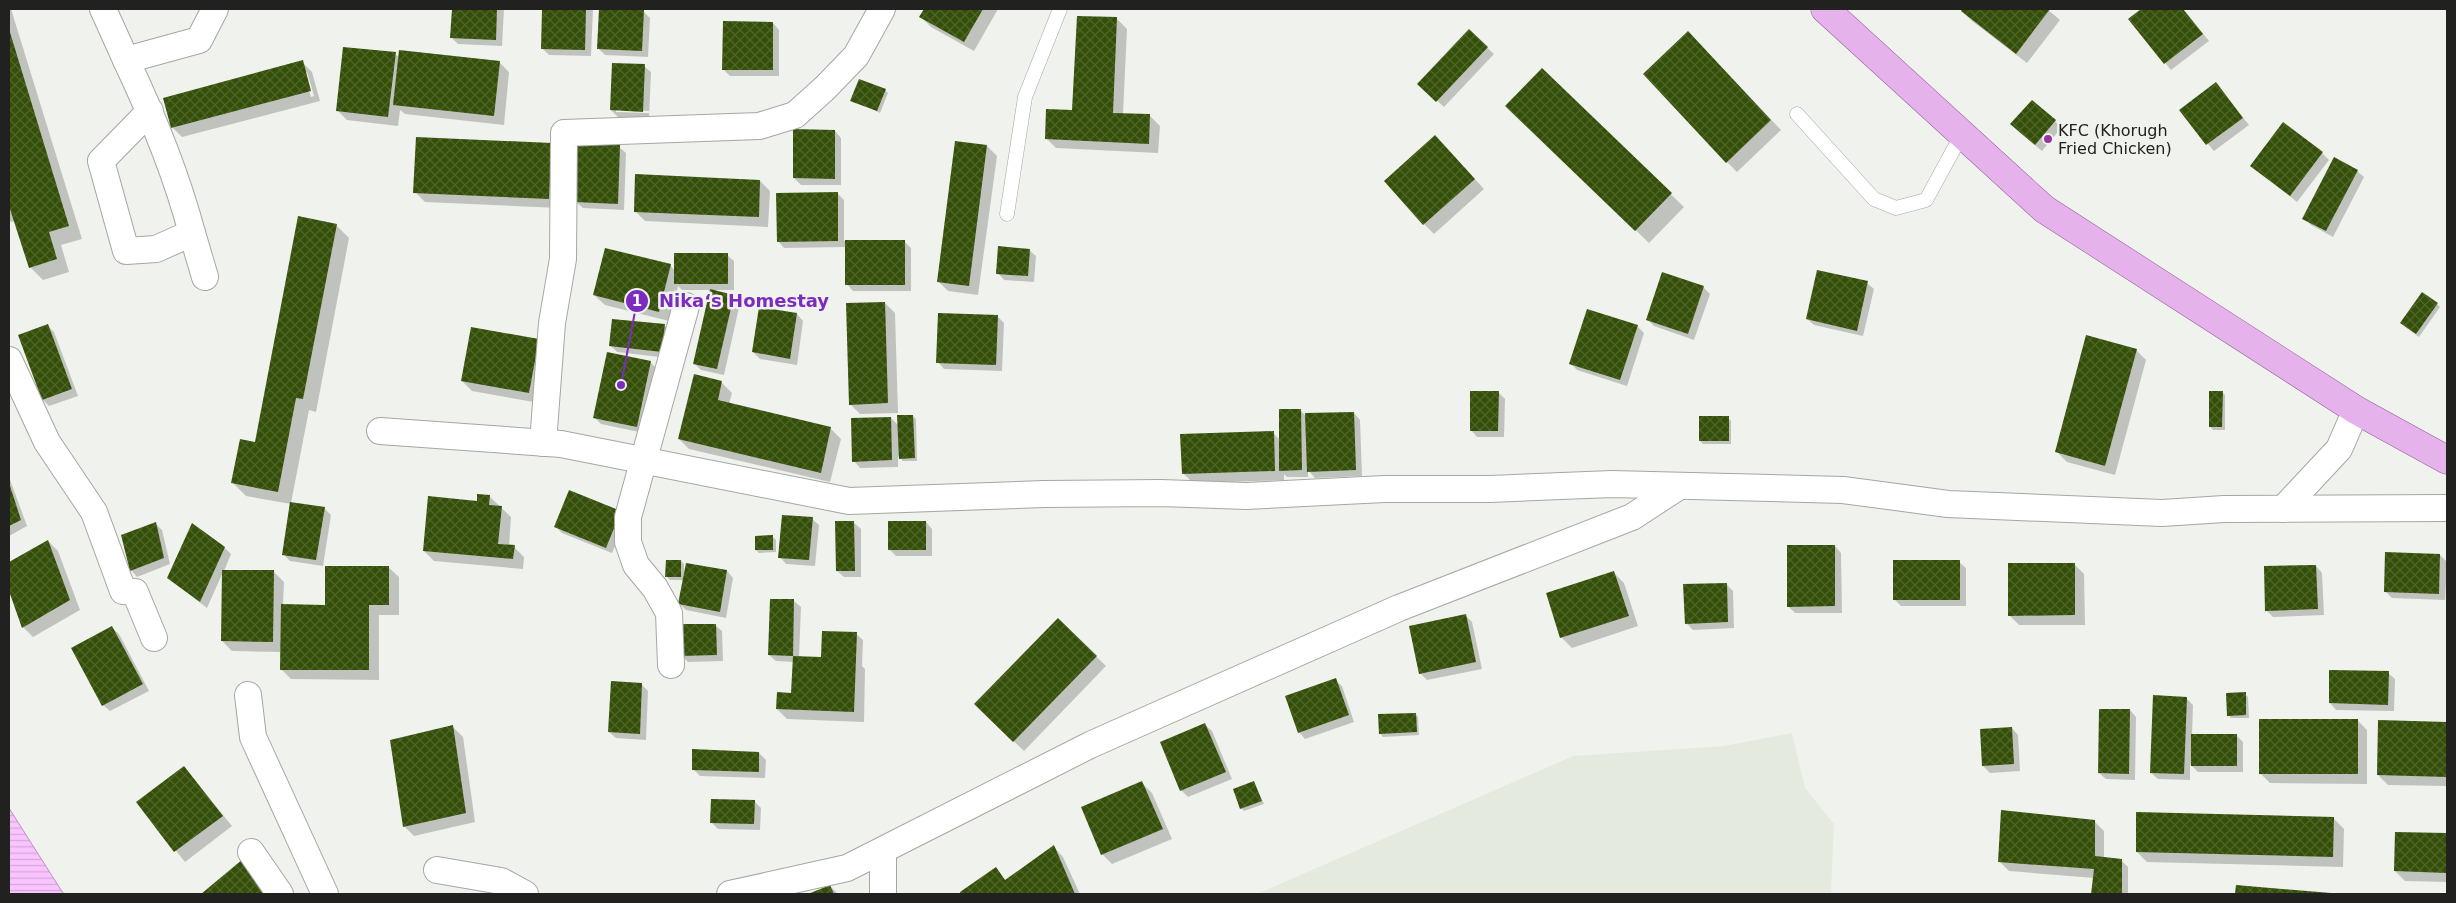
<svg xmlns="http://www.w3.org/2000/svg" width="2456" height="903" font-family="'DejaVu Sans',sans-serif">
	<style>
		.built { fill: #e4ebde }
		.water { fill: url(#water-rules); stroke: #b993bc }
		.shadow { fill: #0003; fill-rule: evenodd }
		.building { fill: url(#building-cross-hatch) }
		.lines { fill: none; stroke-linecap: round; stroke-linejoin: round }
		.service-casing { stroke: #a4a7a2; stroke-width: 15 }
		.minor-casing { stroke: #a4a7a2; stroke-width: 28 }
		.primary-casing { stroke: #965e9c; stroke-width: 29 }
		.service { stroke: #fff; stroke-width: 14 }
		.minor { stroke: #fff; stroke-width: 26 }
		.primary { stroke: #e6b2eb; stroke-width: 28 }
		.poi-dot { fill: #9637a0; stroke: #f0f3ed; stroke-width: 2 }
		.labels { text-anchor: middle; dominant-baseline: central; stroke-width: 5; stroke-linejoin: round; paint-order: stroke }
		.poi-label { font-size: 16px; fill: #212220; stroke: #f0f3ed; text-anchor: start }
		.leader { fill: none; stroke: #7b2cbf; stroke-width: 2 }
		.callout-dot { fill: #7b2cbf; stroke: #f0f3ed; stroke-width: 2 }
		.mark-label { font-size: 15px; text-anchor: middle; font-weight: bold; fill: #fff }
		.callout-label { font-size: 18px; text-anchor: middle; font-weight: bold; fill: #7b2cbf; stroke: #f0f3ed; stroke-width: 5; stroke-linejoin: round; paint-order: stroke }
	</style>
	<defs>
		<pattern id="water-rules" width="6" height="5" patternUnits="userSpaceOnUse" patternTransform="scale(1.25)"><rect width="6" height="5" fill="#fac4ff"/><path d="M0 2.5h6" fill="none" stroke="#d6a8da"/></pattern>
		<pattern id="building-cross-hatch" width="8" height="8" patternUnits="userSpaceOnUse" patternTransform="scale(1.25)"><rect width="8" height="8" fill="#344f07"/><path d="M0 0l8 8M0 8l8-8" fill="none" stroke="#4f652b"/></pattern>
	</defs>
	<rect width="100%" height="100%" fill="#f0f3ed"/>
	<path class="built" d="M1792,733l13,55 29,36 -3,70h-574l316,-138 151,-10z"/>
	<path class="water" d="M9,808l52,82 3,4h-55z"/>
	<g class="shadow">
		<path d="M9,9h2l71,230 -21,6 8,27 -26,8 -13,-13 -15,-46 -4,1 -2,-3v-12l7,-2 -1,-2 -6,2z"/>
		<path d="M453,9h51l-2,37 -44,-2 -7,-7z"/>
		<path d="M543,9h50l-2,47 -42,-1 -7,-7z"/>
		<path d="M926,9h72l-24,42 -43,-24 -10,-10z"/>
		<path d="M1964,9h83l13,11 -33,43 -55,-42 -10,-10z"/>
		<path d="M2143,9h40l26,32 -38,29 -41,-51z"/>
		<path d="M643,11l7,7 -2,39 -43,-2 -7,-7z"/>
		<path d="M1117,19l10,10 -4,85 27,2 10,10 -2,27 -102,-5 -10,-10 27,-26z"/>
		<path d="M773,23l6,7v46h-49l-7,-7z"/>
		<path d="M1469,31l25,23 -50,53 -25,-23z"/>
		<path d="M1698,43l83,87 -44,42 -10,-10z"/>
		<path d="M395,54l5,4 99,4 10,10 -5,53 -99,-11 -5,-4 -2,16 -51,-6 -10,-10z"/>
		<path d="M302,62l10,10 8,29 -138,36 -10,-10zM304,72h3l7,24 -3,1z"/>
		<path d="M644,66l7,6 -2,46 -31,-1 -7,-7zM616,109l33,2v2l-33,-1z"/>
		<path d="M1542,70l142,137 -35,36 -129,-124z"/>
		<path d="M885,90l3,3 -8,20 -28,-13z"/>
		<path d="M2222,91l27,34 -35,26 -34,-40z"/>
		<path d="M2055,121l6,7 -19,23 -24,-20z"/>
		<path d="M835,131l6,7v47h-40l-7,-7z"/>
		<path d="M987,146l10,10 -19,139 -30,-4 -10,-10z"/>
		<path d="M619,147l7,6 -2,57 -41,-2 -7,-6z"/>
		<path d="M1445,147l39,42 -50,45 -10,-10z"/>
		<path d="M2322,153l7,7 -32,42 -45,-36z"/>
		<path d="M561,154l-2,54 -134,-6 -10,-10z"/>
		<path d="M2357,171l7,6 -31,60 -22,-12 -7,-7z"/>
		<path d="M760,181l10,10 -2,36 -123,-6 -10,-10z"/>
		<path d="M837,193l7,7v41h60l7,7v43h-58l-6,-7 -1,-37 -62,1 -6,-7z"/>
		<path d="M336,225l13,13 -33,174 -7,-2 -18,93 33,5 7,7 -8,51 -33,-5 -7,-7 8,-50 -45,-8 -13,-13 23,-40z"/>
		<path d="M1029,250l7,6 -2,26 -30,-2 -6,-7z"/>
		<path d="M727,255l7,6v29h-22l21,6 7,7 -16,72 -23,-5 -7,-7 17,-73h-29l-4,-4 -9,35 -64,-16 -11,-10 76,-30 5,6z"/>
		<path d="M1867,283l7,6 -11,47 -49,-11 -7,-6z"/>
		<path d="M1703,287l7,7 -16,46 -40,-14 -7,-7z"/>
		<path d="M885,303l10,10 3,100 -38,1 -10,-10z"/>
		<path d="M2437,304l3,3 -21,30 -15,-11z"/>
		<path d="M797,314l6,7 -6,44 -37,-6 -7,-7z"/>
		<path d="M997,316l7,7 -2,48 -58,-2 -6,-7z"/>
		<path d="M48,326l6,6 24,64 -29,10 -6,-6z"/>
		<path d="M665,326l6,6 -3,26 -51,-6 -7,-7z"/>
		<path d="M1637,326l7,7 -17,53 -50,-16 -6,-6z"/>
		<path d="M538,340l1,63 -67,-12 -10,-10z"/>
		<path d="M2136,350l10,10 -31,115 -48,-13 -10,-10z"/>
		<path d="M650,362l7,7 -13,64 -43,-9 -7,-7z"/>
		<path d="M695,376l27,7 10,10 -3,11 102,25 10,10 -11,43 -141,-33 -10,-10z"/>
		<path d="M1498,392l7,7 -1,38h-27l-6,-7z"/>
		<path d="M2222,392l3,3v35h-12l-3,-4z"/>
		<path d="M1301,411l6,6 47,-4 6,7 2,56 -47,2 -7,-8v7h-21l-3,-3v6l-91,3 -10,-10 90,-40 7,7z"/>
		<path d="M913,416l3,3 1,42h-14l-5,-5v11l-38,1 -6,-7 37,-43 8,8z"/>
		<path d="M1728,418l3,3v23h-28l-3,-3z"/>
		<path d="M9,477l18,49 -18,10z"/>
		<path d="M489,496l22,21 -2,29 5,1 10,10 -1,12 -89,-8 -10,-10 54,-49z"/>
		<path d="M627,519l-15,34 -50,-20 -7,-7z"/>
		<path d="M812,519l7,6 -4,41 -29,-2 -6,-7z"/>
		<path d="M926,522l6,7v27h-36l-7,-7z"/>
		<path d="M155,523l7,7 8,34 -33,13 -6,-7z"/>
		<path d="M854,523l7,6v48h-17l-7,-6z"/>
		<path d="M773,537l3,3v12l-17,1 -3,-3z"/>
		<path d="M48,541l10,10 22,59 -47,27 -10,-10 -14,-39v-24z"/>
		<path d="M1835,546l6,7 1,60h-47l-7,-7z"/>
		<path d="M225,548l6,6 -7,17 50,1 10,10 -1,23 43,1 62,-39 11,10v38h-20v65l-88,-1 -10,-10v-17l-49,-1 -10,-10 1,-69 -16,36 -39,-30z"/>
		<path d="M2440,555l7,7 -2,38 -53,-2 -7,-7z"/>
		<path d="M681,561l3,3v11l43,-4 6,7 -7,40 -40,-8 -6,-6 4,-24h-14l-3,-3z"/>
		<path d="M1959,562l7,6v38h-65l-7,-7z"/>
		<path d="M2074,564l10,10 1,51h-66l-10,-10z"/>
		<path d="M2316,566l6,7 2,42 -51,2 -7,-7z"/>
		<path d="M1614,573l10,10 14,43 -66,22 -10,-10 -15,-44z"/>
		<path d="M1726,584l7,7 1,37 -41,2 -7,-7z"/>
		<path d="M794,601l7,6 -2,50 25,1 32,-24 7,6 -1,26 3,3 -1,53 -77,-3 -10,-10 15,-15 2,-32 -18,-1 -7,-6z"/>
		<path d="M1466,616l6,6 10,47 -55,11 -7,-7z"/>
		<path d="M1058,620l48,46 -82,85 -48,-47z"/>
		<path d="M715,625l7,6 1,30 -35,1 -7,-7z"/>
		<path d="M112,628l7,6 30,57 -39,20 -7,-6z"/>
		<path d="M2388,673l7,6 -1,32 -58,-1 -6,-7z"/>
		<path d="M1335,680l7,6 12,36 -49,17 -6,-7z"/>
		<path d="M641,684l7,7 -2,49 -30,-2 -7,-6z"/>
		<path d="M2245,694l3,3 1,21h-18l-3,-3z"/>
		<path d="M2186,698l7,7 -1,30h44l7,7v30h-45l-8,-8v16l-32,-1 -7,-6z"/>
		<path d="M2130,710l6,7 -1,63 -29,-1 -7,-6z"/>
		<path d="M1415,714l3,3 1,18 -36,2 -3,-4z"/>
		<path d="M2357,720l10,10v54l-97,-1 -10,-10z"/>
		<path d="M2379,722l68,1v63l-59,-1 -10,-10z"/>
		<path d="M1205,725l7,6 20,48 -44,18 -7,-7z"/>
		<path d="M453,727l10,10 12,85 -61,14 -10,-10z"/>
		<path d="M2012,728l6,7 2,36 -30,2 -7,-7 -2,-36z"/>
		<path d="M759,753l7,7 -1,18 -65,-2 -7,-7z"/>
		<path d="M184,767l48,59 -47,36 -47,-59z"/>
		<path d="M1142,783l10,10 20,46 -60,25 -10,-10z"/>
		<path d="M1254,783l10,21 -20,7 -3,-3z"/>
		<path d="M754,801l7,7 -1,22 -42,-1 -7,-7z"/>
		<path d="M2334,819l10,10 -1,38 -196,-5 -10,-10z"/>
		<path d="M2094,821l10,10v27l17,2 7,7v27h-35l1,-16 -85,-7 -10,-10z"/>
		<path d="M2396,833l51,1v48l-42,-1 -10,-10z"/>
		<path d="M1054,847l9,10 17,37 -118,-1 34,-24 10,12z"/>
		<path d="M243,861l29,33h-69z"/>
		<path d="M830,886l8,8h-27z"/>
		<path d="M2237,887l96,7h-97z"/>
	</g>
	<g class="building">
		<path d="M452,9h45l-1,31 -46,-2z"/>
		<path d="M542,9h44l-1,41 -44,-1z"/>
		<path d="M599,9l45,1 -2,41 -45,-2z"/>
		<path d="M924,9h59l-19,33 -45,-25z"/>
		<path d="M1962,9h88l-34,45 -55,-43z"/>
		<path d="M2141,9h42l20,25 -39,30 -36,-45z"/>
		<path d="M1077,16l40,1 -4,96 37,1 -1,30 -104,-5 1,-30 26,1z"/>
		<path d="M723,21l50,1v48h-51z"/>
		<path d="M9,29l60,197 -20,6 8,27 -28,9 -20,-62z"/>
		<path d="M1469,29l19,18 -52,55 -19,-18z"/>
		<path d="M1688,31l83,89 -45,43 -83,-89z"/>
		<path d="M343,47l53,5 -8,65 -52,-6z"/>
		<path d="M399,50l101,11 -6,55 -101,-11z"/>
		<path d="M303,60l8,31 -140,37 -8,-30z"/>
		<path d="M612,63l33,1 -2,48 -33,-2z"/>
		<path d="M1542,68l130,125 -37,38 -130,-125z"/>
		<path d="M859,79l27,10 -9,22 -27,-10z"/>
		<path d="M2216,82l27,36 -37,27 -27,-35z"/>
		<path d="M2032,100l24,20 -21,25 -25,-21z"/>
		<path d="M2283,122l40,30 -33,44 -40,-30z"/>
		<path d="M793,129l42,1v49l-42,-1z"/>
		<path d="M1435,135l40,44 -52,46 -39,-44z"/>
		<path d="M416,137l136,6 -3,56 -136,-6z"/>
		<path d="M955,141l32,4 -18,141 -32,-4z"/>
		<path d="M577,144l43,1 -2,59 -43,-2z"/>
		<path d="M2334,157l24,13 -32,61 -24,-12z"/>
		<path d="M635,174l125,6 -1,37 -125,-5z"/>
		<path d="M838,192v49l-61,1 -1,-49z"/>
		<path d="M298,216l39,8 -34,175 -7,-1 -18,94 -47,-9 9,-44 15,3z"/>
		<rect x="845" y="240" width="60" height="45"/>
		<path d="M998,246l32,3 -2,27 -32,-2z"/>
		<path d="M605,248l66,16 -12,48 -66,-17z"/>
		<rect x="674" y="253" width="54" height="31"/>
		<path d="M1817,270l51,11 -11,50 -51,-12z"/>
		<path d="M1662,272l42,14 -16,48 -42,-14z"/>
		<path d="M710,289l24,6 -17,74 -24,-5z"/>
		<path d="M2422,292l16,11 -22,31 -16,-11z"/>
		<path d="M885,302l3,101 -39,2 -3,-102z"/>
		<path d="M759,307l38,6 -7,46 -38,-7z"/>
		<path d="M1587,309l51,16 -18,55 -51,-16z"/>
		<path d="M938,313l60,2 -2,50 -60,-2z"/>
		<path d="M612,319l53,5 -3,28 -53,-6z"/>
		<path d="M48,324l24,65 -30,11 -24,-65z"/>
		<path d="M471,327l68,12 -10,54 -68,-12z"/>
		<path d="M2086,335l51,14 -32,117 -50,-14z"/>
		<path d="M607,352l44,9 -14,66 -44,-9z"/>
		<path d="M694,374l28,7 -4,19 113,27 -10,46 -143,-34z"/>
		<path d="M1470,391h29l-1,40h-28z"/>
		<path d="M2209,391h14l-1,36h-13z"/>
		<path d="M1279,409h22l1,61 -23,1z"/>
		<path d="M1354,412l2,58 -49,2 -2,-59z"/>
		<path d="M897,415h16l2,43 -16,1z"/>
		<rect x="1699" y="416" width="30" height="25"/>
		<path d="M891,417l1,43 -40,2 -1,-44z"/>
		<path d="M1274,431l1,40 -93,3 -2,-40z"/>
		<path d="M9,483l12,37 -12,6z"/>
		<path d="M569,490l52,21 -15,37 -52,-21z"/>
		<path d="M477,494l13,1 -1,10 13,1 -4,38 17,1 -2,14 -90,-8 5,-55 49,5z"/>
		<path d="M290,502l35,5 -9,53 -34,-5z"/>
		<path d="M782,515l31,2 -4,43 -31,-2z"/>
		<path d="M835,521h19l1,50h-19z"/>
		<rect x="888" y="521" width="38" height="29"/>
		<path d="M156,522l8,36 -34,13 -9,-36z"/>
		<path d="M192,523l33,24 -25,55 -33,-24z"/>
		<path d="M773,535v15h-18v-14z"/>
		<path d="M48,540l22,60 -48,28 -13,-37v-29z"/>
		<path d="M1787,545h48v61l-48,1z"/>
		<path d="M2385,552l55,2 -1,40 -55,-2z"/>
		<path d="M666,560h15v17h-16z"/>
		<rect x="1893" y="560" width="67" height="40"/>
		<path d="M686,563l41,7 -7,42 -42,-8z"/>
		<path d="M2008,563h67v52l-67,1z"/>
		<path d="M2316,565l2,44 -53,2 -1,-45z"/>
		<path d="M325,566h64v39h-20v65h-89l1,-66 44,1z"/>
		<path d="M222,570h52l-1,72 -52,-1z"/>
		<path d="M1614,571l15,45 -69,22 -14,-45z"/>
		<path d="M1727,583l1,39 -43,2 -2,-40z"/>
		<path d="M770,599h24l-1,57 -25,-1z"/>
		<path d="M1466,614l10,48 -57,12 -10,-48z"/>
		<path d="M1058,618l39,38 -84,86 -39,-38z"/>
		<path d="M679,624h37l1,31 -37,1z"/>
		<path d="M112,626l31,58 -41,22 -31,-58z"/>
		<path d="M822,631l35,1 -3,80 -78,-3 1,-17 14,1 2,-37 28,1z"/>
		<path d="M2329,670l60,1 -1,34 -59,-2z"/>
		<path d="M1336,678l13,37 -51,18 -13,-37z"/>
		<path d="M611,681l31,2 -2,51 -32,-2z"/>
		<path d="M2246,692v23l-19,1 -1,-23z"/>
		<path d="M2153,695l34,2 -3,77 -34,-1z"/>
		<path d="M2099,709h31l-1,65 -31,-1z"/>
		<path d="M1416,713l1,19 -38,2 -1,-20z"/>
		<rect x="2259" y="719" width="99" height="55"/>
		<path d="M2378,720l69,2v55l-70,-2z"/>
		<path d="M1205,723l21,49 -46,19 -20,-49z"/>
		<path d="M453,725l13,88 -63,14 -13,-87z"/>
		<path d="M2012,727l2,37 -32,2 -2,-37z"/>
		<rect x="2191" y="734" width="46" height="32"/>
		<path d="M692,749l67,3v20l-67,-2z"/>
		<path d="M184,766l39,50 -49,36 -38,-50z"/>
		<path d="M1142,781l21,48 -62,26 -20,-48z"/>
		<path d="M1254,781l8,20 -22,8 -7,-20z"/>
		<path d="M711,799l44,1 -1,24 -44,-1z"/>
		<path d="M2001,810l94,10v36l27,3v35h-31l3,-25 -96,-7z"/>
		<path d="M2136,812l198,5 -1,40 -197,-5z"/>
		<path d="M2395,832l52,1v40l-53,-2z"/>
		<path d="M1054,845l21,49h-114l-1,-2 36,-25 9,13z"/>
		<path d="M243,859l29,35h-71z"/>
		<path d="M830,885l4,9h-26z"/>
		<path d="M2236,885l95,8v1h-96z"/>
	</g>
	<g class="lines">
		<g class="service-casing">
			<g id="service">
				<path d="M1797,114l77,85 22,9 30,-8 36,-66"/>
				<path d="M1007,214l18,-117 35,-88"/>
			</g>
		</g>
		<g class="minor-casing">
			<g id="minor">
				<path d="M103,9l23,51 73,-20 16,-31"/>
				<path d="M126,60c27,57 50,113 66,173l-36,16 -30,2 -25,-90 49,-50"/>
				<path d="M192,233l13,44"/>
				<path d="M9,360l38,82 47,70 29,79 12,1 19,46"/>
				<path d="M380,431l181,13 288,57 195,-7 117,-1 85,3 138,-7h106l122,-5 231,6 105,14 214,9 62,-4 223,-1"/>
				<path d="M543,443l9,-120 11,-64 1,-126 195,-7 36,-11 30,-27 31,-32 26,-47"/>
				<path d="M2283,509l56,-60 17,-39"/>
				<path d="M671,665l-2,-52 -14,-25 -19,-23 -8,-23v-25l58,-211"/>
				<path d="M248,695l5,42 72,157"/>
				<path d="M883,851v43"/>
				<path d="M251,852l29,42"/>
				<path d="M437,870l64,11 24,13"/>
				<path d="M730,894l117,-26 243,-123 309,-137 233,-91 46,-30"/>
			</g>
		</g>
		<g class="primary-casing">
			<path id="primary" d="M1825,9l219,200 312,201 91,50"/>
		</g>
		<use href="#service" class="service"/>
		<use href="#minor" class="minor"/>
		<use href="#primary" class="primary"/>
	</g>
	<circle class="poi-dot" cx="2048" cy="139" r="5"/>
	<g class="labels">
		<g class="poi-label">
			<text x="2058" y="130">KFC (Khorugh<tspan x="2058" dy="18">Fried Chicken)</tspan></text>
		</g>
	</g>
	<path class="leader" d="M621 385L637 301"/>
	<g class="callout-dot">
		<circle cx="621" cy="385" r="5"/>
		<circle cx="637" cy="301" r="12"/>
	</g>
	<g class="mark-label">
		<text x="637" y="306">1</text>
	</g>
	<g class="callout-label">
		<text x="744" y="307">Nika‘s Homestay</text>
	</g>
	<rect width="2456" height="903" fill="none" stroke="#212220" stroke-width="20"/>
</svg>
